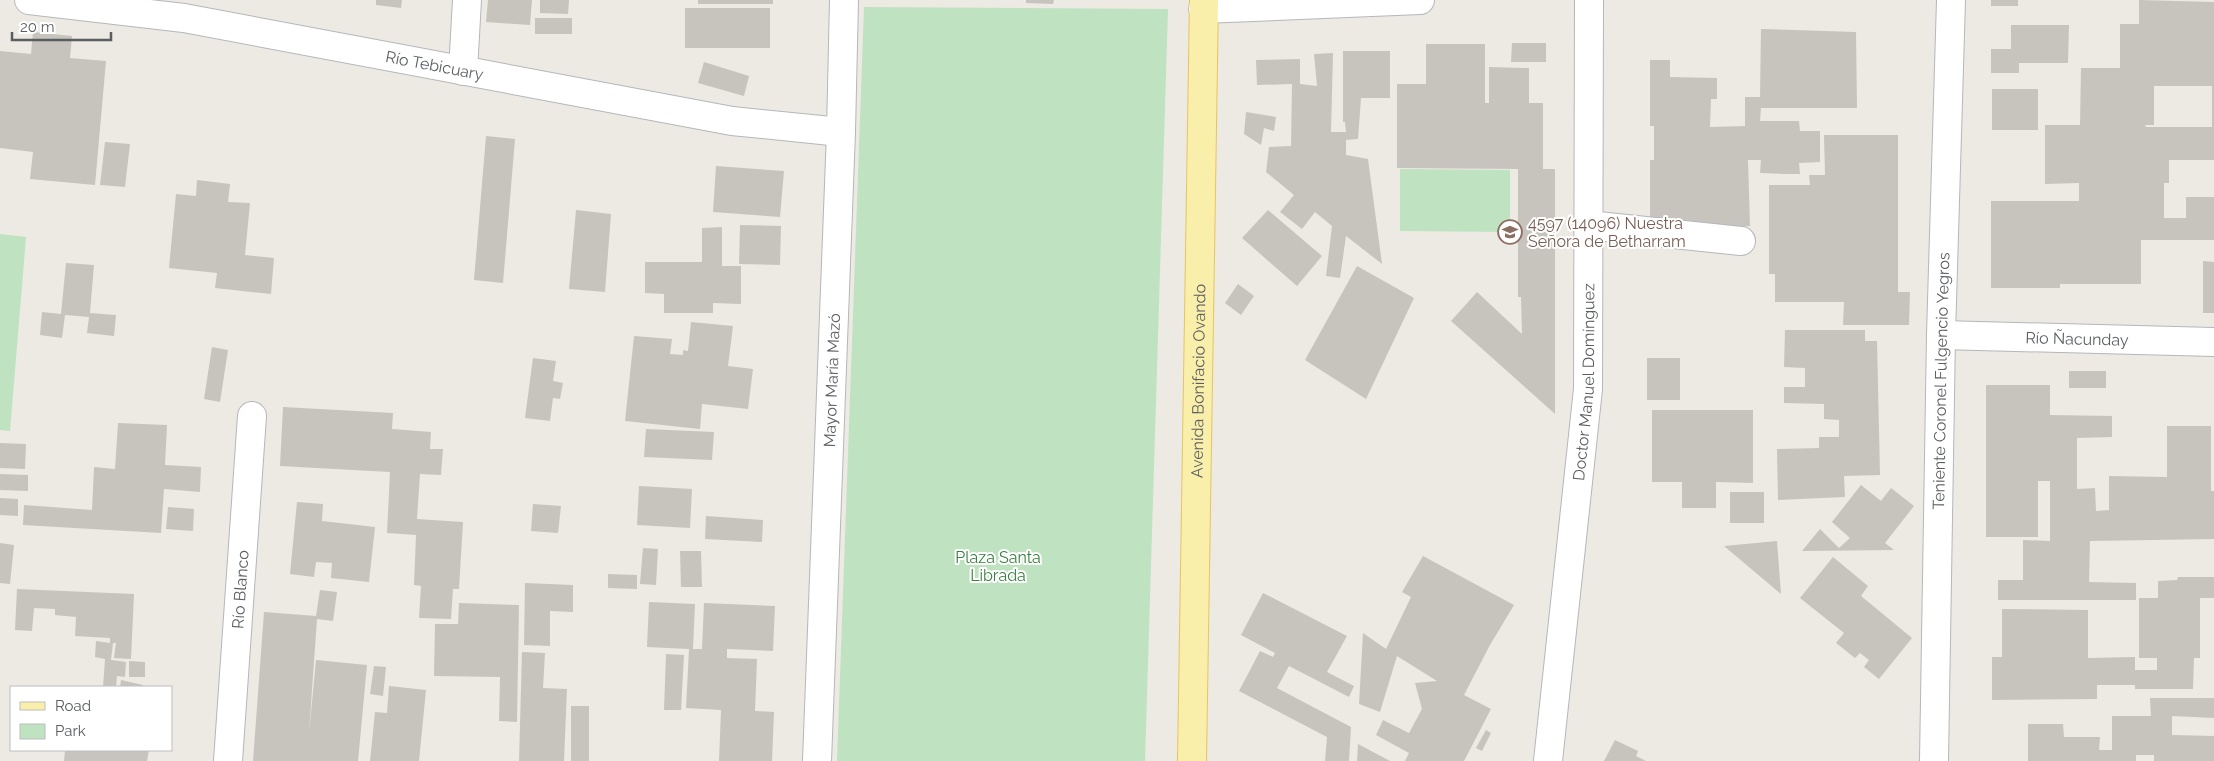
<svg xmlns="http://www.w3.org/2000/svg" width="2214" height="761" font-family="Raleway,sans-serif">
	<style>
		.green { fill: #bfe2c1 }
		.building { fill: #c7c4be; fill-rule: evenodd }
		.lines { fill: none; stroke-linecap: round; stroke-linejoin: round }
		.minor-casing { stroke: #b4b7bb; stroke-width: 30 }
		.major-casing { stroke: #e6c560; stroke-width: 30 }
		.minor { stroke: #fff; stroke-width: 28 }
		.major { stroke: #f9efaa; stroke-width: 28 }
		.labels { text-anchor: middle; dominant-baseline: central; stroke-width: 4; stroke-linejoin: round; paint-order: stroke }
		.street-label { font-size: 16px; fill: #5a5d61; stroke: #fff }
		.education-label { font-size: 16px; fill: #785e54; stroke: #fff; text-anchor: start }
		.park-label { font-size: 16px; fill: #3a8040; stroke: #fff }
	</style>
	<rect width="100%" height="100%" fill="#eceae2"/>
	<g class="green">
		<path d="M864,7l304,2 -23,752h-308z"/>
		<path d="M1400,169l110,1v62l-110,-1z"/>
		<path d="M0,234l26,3 -16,194 -10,-1z"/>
	</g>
	<g class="building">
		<path d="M376,0h26l-1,8 -25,-3z"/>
		<path d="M488,0h44l-2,25 -44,-3z"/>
		<path d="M540,0h29l-1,14 -28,-1z"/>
		<rect x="698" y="0" width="75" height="4"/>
		<path d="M1026,0h28l-1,4 -27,-1z"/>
		<rect x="1991" y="0" width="27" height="6"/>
		<path d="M2139,0l75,2v158h-45v23h-5v35h22v-21h28v43h-73v44h-81v4h-69v-87h88v-18l-34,1v-59h35l1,-57h39v-44h19zM2154,86h58v41h-66l-1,-2h9z"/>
		<rect x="685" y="8" width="85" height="40"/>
		<rect x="535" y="18" width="37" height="16"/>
		<path d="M2011,25h58l-1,38h-49v10h-28v-24h20z"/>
		<path d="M1761,29l95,3 1,76h-96l-1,13h39l1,10h20v31l-21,1 1,11h-16l-24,-1 1,-13h-13l2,66 -100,5v-71h4v-34h-4v-66h20v17l47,1v21h-6l-1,28 35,-1v-29h15z"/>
		<path d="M33,32l39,4 -2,22 36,3 -11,124 -65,-6 3,-27 -33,-4v-97l31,3z"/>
		<path d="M1512,43h34v19h-35z"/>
		<path d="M1426,44h59v59h4v-36l40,1v35h14v66h12v245l-104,-93 26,-29 45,42 -1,-37h-3v-128l-121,-1v-84h29z"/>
		<path d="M1343,51h47v47h-29l-3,41 -12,1v15l22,4 14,105 -36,-28 -6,42 -14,-2 6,-50 -17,-14 -13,17 -22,-17 14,-17 -28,-23 3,-25 22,-1 1,-62 -35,1 -1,-25 44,-1v25l17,2 -3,-32 19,-1 -2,79h15l-1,-10h-2z"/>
		<path d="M704,62l45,14 -5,20 -46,-13z"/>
		<rect x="1992" y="89" width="46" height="41"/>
		<path d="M1246,112l30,5 -2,14 -10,-3 -3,17 -17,-11z"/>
		<path d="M1824,135h74v157h12l-1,33h-66l1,-23h-69v-28h-6v-89h41l-1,-10h16z"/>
		<path d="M486,136l29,3 -12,144 -29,-3z"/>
		<path d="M105,142l25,2 -5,43 -25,-2z"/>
		<path d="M716,166l68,5 -4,46 -67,-5z"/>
		<path d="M197,180l33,4 -2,18 22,1 -5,52 29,3 -3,36 -56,-6 2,-15 -48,-5 7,-74 20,2z"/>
		<path d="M576,210l35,4 -6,78 -36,-3z"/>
		<path d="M1268,210l54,46 -25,30 -55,-48z"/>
		<path d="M740,225l41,1 -1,39 -41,-1z"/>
		<path d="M722,227v39h19v38l-28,-1v10h-49v-19l-19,-1v-31h57v-34z"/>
		<path d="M2203,261l11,1v51h-11z"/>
		<path d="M66,263l28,2 -4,48 26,2 -2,21 -27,-3 2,-16 -24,-2 -3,23 -22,-3 2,-23 19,2z"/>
		<path d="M1357,266l57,32 -48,101 -61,-39z"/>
		<path d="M1238,284l16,12 -13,19 -16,-12z"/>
		<path d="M691,322l42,4 -5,40 25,3 -5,40 -46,-5 -2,25 -75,-8 9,-85 38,3 -2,15 13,1v-5l5,1z"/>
		<path d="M1785,330h80v11h12l3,134 -36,1 1,21 -67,3 -1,-51 42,-1v-11h20v-17l-15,-1v-15l-40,-1v-16h21v-19l-21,-1z"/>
		<path d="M212,347l16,3 -8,52 -16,-3z"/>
		<path d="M533,358l23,3 -3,20 10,2 -3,16 -7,-1 -3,23 -25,-3z"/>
		<rect x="1647" y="358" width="33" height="42"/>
		<rect x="2069" y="371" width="37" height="17"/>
		<path d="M1986,385h64v30l62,1v21l-35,1v51l18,-1 1,23 13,-1v-34l58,1v-51h44v65h3v48l-124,2 -1,41 47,1v17h-138v-20h25v-40l27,1v-60h-12v56h-52z"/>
		<path d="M283,407l110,6 -1,16 39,3 -1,17h13l-2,26 -21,-1 -3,45 46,3 -4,67h-6l-2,30 -32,-1 2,-32 -7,-1 2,-50 -29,-2 3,-61 -110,-6z"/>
		<path d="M1652,410h101v73l-37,-1v26h-34v-26h-30z"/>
		<path d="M118,423l49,2 -2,40 36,2 -1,25 -36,-3 -3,44 -138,-8 1,-20 68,5 2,-43 21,2z"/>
		<path d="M646,429l68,3 -2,28 -68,-3z"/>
		<path d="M0,443l26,1 -1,25 -25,-1z"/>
		<path d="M0,474l28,1v16l-28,-1z"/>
		<path d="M1861,485l20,16 10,-13 23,18 -29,37 9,7 -92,1 18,-22 19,19 11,-10 -18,-16z"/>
		<path d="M639,486l53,3 -2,39 -53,-3z"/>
		<rect x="1730" y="492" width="34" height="31"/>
		<path d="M0,498l18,1v17l-18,-1z"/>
		<path d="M297,502l26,2 -1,17 53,6 -6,55 -38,-4 1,-15 -16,-1 -2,15 -24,-3z"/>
		<path d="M533,504l28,2 -3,27 -27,-2z"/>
		<path d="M168,507l26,2 -1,22 -27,-2z"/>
		<path d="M706,516l57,4 -1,22 -57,-3z"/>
		<path d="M1777,541l4,53 -57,-48z"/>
		<path d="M0,543l14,2 -4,39 -10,-1z"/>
		<path d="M643,548l15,1 -2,36 -16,-1z"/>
		<path d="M680,551h21l1,36h-21z"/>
		<path d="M1423,556l91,49 -24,40 -26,50 27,14 -27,52h-59l4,-8 -33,-18 7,-15 26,13 13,-24 -7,-26 22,-2 -40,-25 -17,56 -21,-8 4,-71 23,16 25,-52 -9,-5z"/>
		<path d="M1833,557l35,29 -7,10 51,42 -33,41 -15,-12 5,-7 -9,-7 -5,5 -19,-15 8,-10 -44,-35z"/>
		<path d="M608,574l29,1v14l-29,-1z"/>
		<path d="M2178,577h36v21h-14v60h-6l-1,31h-58v-4h-38v14l-105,1v-43h10v-48l86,1v48l47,-1v13h22v-12h-18v-60h19v-17l19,-1z"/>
		<path d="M525,583l48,2v27l-23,-1v35l-26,-1z"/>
		<path d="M17,589l117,5 -3,65 -17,-1 2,-15h-3l-2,17 15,2 -1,15 -8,-1 -1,11h-13l2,-28 -10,-2 1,-16 14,2v-5l-35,-2 1,-19 -21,-2v-6l-21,-1 -2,23 -17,-1z"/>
		<path d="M320,590l17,2 -4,29 -16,-2 -8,114 7,-73 51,5 -9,96h-105l11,-149 52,4z"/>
		<path d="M1263,593l84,43 -20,36 27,14 -5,11 -60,-31 -12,22 74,39 -2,34h-24l2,-24 -88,-46 21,-40 13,6 2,-4 -34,-18z"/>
		<path d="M649,602l46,2 -2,45h9l2,-46 71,3 -2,45 -46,-2v9l30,1 -2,52 19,1 -2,49h-53l2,-51 -35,-2 3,-59 -42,-2z"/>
		<path d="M459,603l60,2 -2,117 -18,-1 1,-44 -66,-1 1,-52h23z"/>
		<path d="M522,652l23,1 -2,35 24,1 -3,72h-45z"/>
		<path d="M666,654l18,1 -3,55h-17z"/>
		<path d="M129,661l16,1v15h-16z"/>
		<path d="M374,666l12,1 -3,29 -13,-2z"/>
		<path d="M121,680l22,5v2h-23z"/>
		<path d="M389,686l37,4 -7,71h-49l5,-49 12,1z"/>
		<path d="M2150,698h64v20l-42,-2v19l42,1v25h-60v-6h-18v6h-108v-37h35l1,13h36l-1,13h13v-34h39z"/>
		<rect x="571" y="706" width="18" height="55"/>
		<path d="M1486,730l5,3 -9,18 -6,-3z"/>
		<path d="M1615,740l23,11 -2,5 10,5h-42z"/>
		<path d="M1358,744l32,17h-33z"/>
		<path d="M65,750h84l-2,11h-83z"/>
	</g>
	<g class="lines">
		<g class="minor-casing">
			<g id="minor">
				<path id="s1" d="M29,0l155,18 548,103 109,11"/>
				<path d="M1203,9l217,-9"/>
				<path d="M463,71l4,-71"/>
				<path d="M1588,225l153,16"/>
				<path id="s2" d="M1941,335l273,7"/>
				<path id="s3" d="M228,761l24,-345"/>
				<path id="s4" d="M817,761l24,-629 3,-132"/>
				<path id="s5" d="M1548,761l40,-372 1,-389"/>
				<path id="s6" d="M1934,761l7,-426 10,-335"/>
			</g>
		</g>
		<g class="major-casing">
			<g id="major">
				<path id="s7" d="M1192,761l12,-761"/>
			</g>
		</g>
		<use href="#minor" class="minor"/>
		<use href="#major" class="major"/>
	</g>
	<defs>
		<g id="school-ring" transform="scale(1.25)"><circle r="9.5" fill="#fff" stroke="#8d6e63" stroke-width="1.5"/><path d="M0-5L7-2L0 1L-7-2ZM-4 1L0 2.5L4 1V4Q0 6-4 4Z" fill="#8d6e63"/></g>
	</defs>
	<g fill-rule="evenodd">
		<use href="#school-ring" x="1510" y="232"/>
	</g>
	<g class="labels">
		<g class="street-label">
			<text stroke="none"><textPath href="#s1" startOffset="411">Río Tebicuary</textPath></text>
			<text stroke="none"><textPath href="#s2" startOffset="136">Río Ñacunday</textPath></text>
			<text stroke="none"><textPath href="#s7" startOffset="380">Avenida Bonifacio Ovando</textPath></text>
			<text stroke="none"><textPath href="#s6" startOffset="380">Teniente Coronel Fulgencio Yegros</textPath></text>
			<text stroke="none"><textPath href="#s4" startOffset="381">Mayor María Mazó</textPath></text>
			<text stroke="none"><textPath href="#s5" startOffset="381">Doctor Manuel Domínguez</textPath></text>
			<text stroke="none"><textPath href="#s3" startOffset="172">Río Blanco</textPath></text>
		</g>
		<g class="education-label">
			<text x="1528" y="223">4597 (14096) Nuestra<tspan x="1528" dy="18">Señora de Betharram</tspan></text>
		</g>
		<g class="park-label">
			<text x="998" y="557">Plaza Santa<tspan x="998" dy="18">Librada</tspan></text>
		</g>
	</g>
	<rect x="10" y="686" width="162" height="65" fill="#ffffff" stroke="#bdbec0"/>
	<rect x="20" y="702" width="25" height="8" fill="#f9efaa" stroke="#bdbec0"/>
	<text x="55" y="711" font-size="15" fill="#5a5d61">Road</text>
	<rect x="20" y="724" width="25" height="15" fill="#bfe2c1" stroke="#bdbec0"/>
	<text x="55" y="736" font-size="15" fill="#5a5d61">Park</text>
	<path d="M12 32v8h99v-8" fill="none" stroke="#5a5d61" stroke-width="2.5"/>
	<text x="20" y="32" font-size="15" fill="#5a5d61" stroke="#ffffff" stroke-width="4" paint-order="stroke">20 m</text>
</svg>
